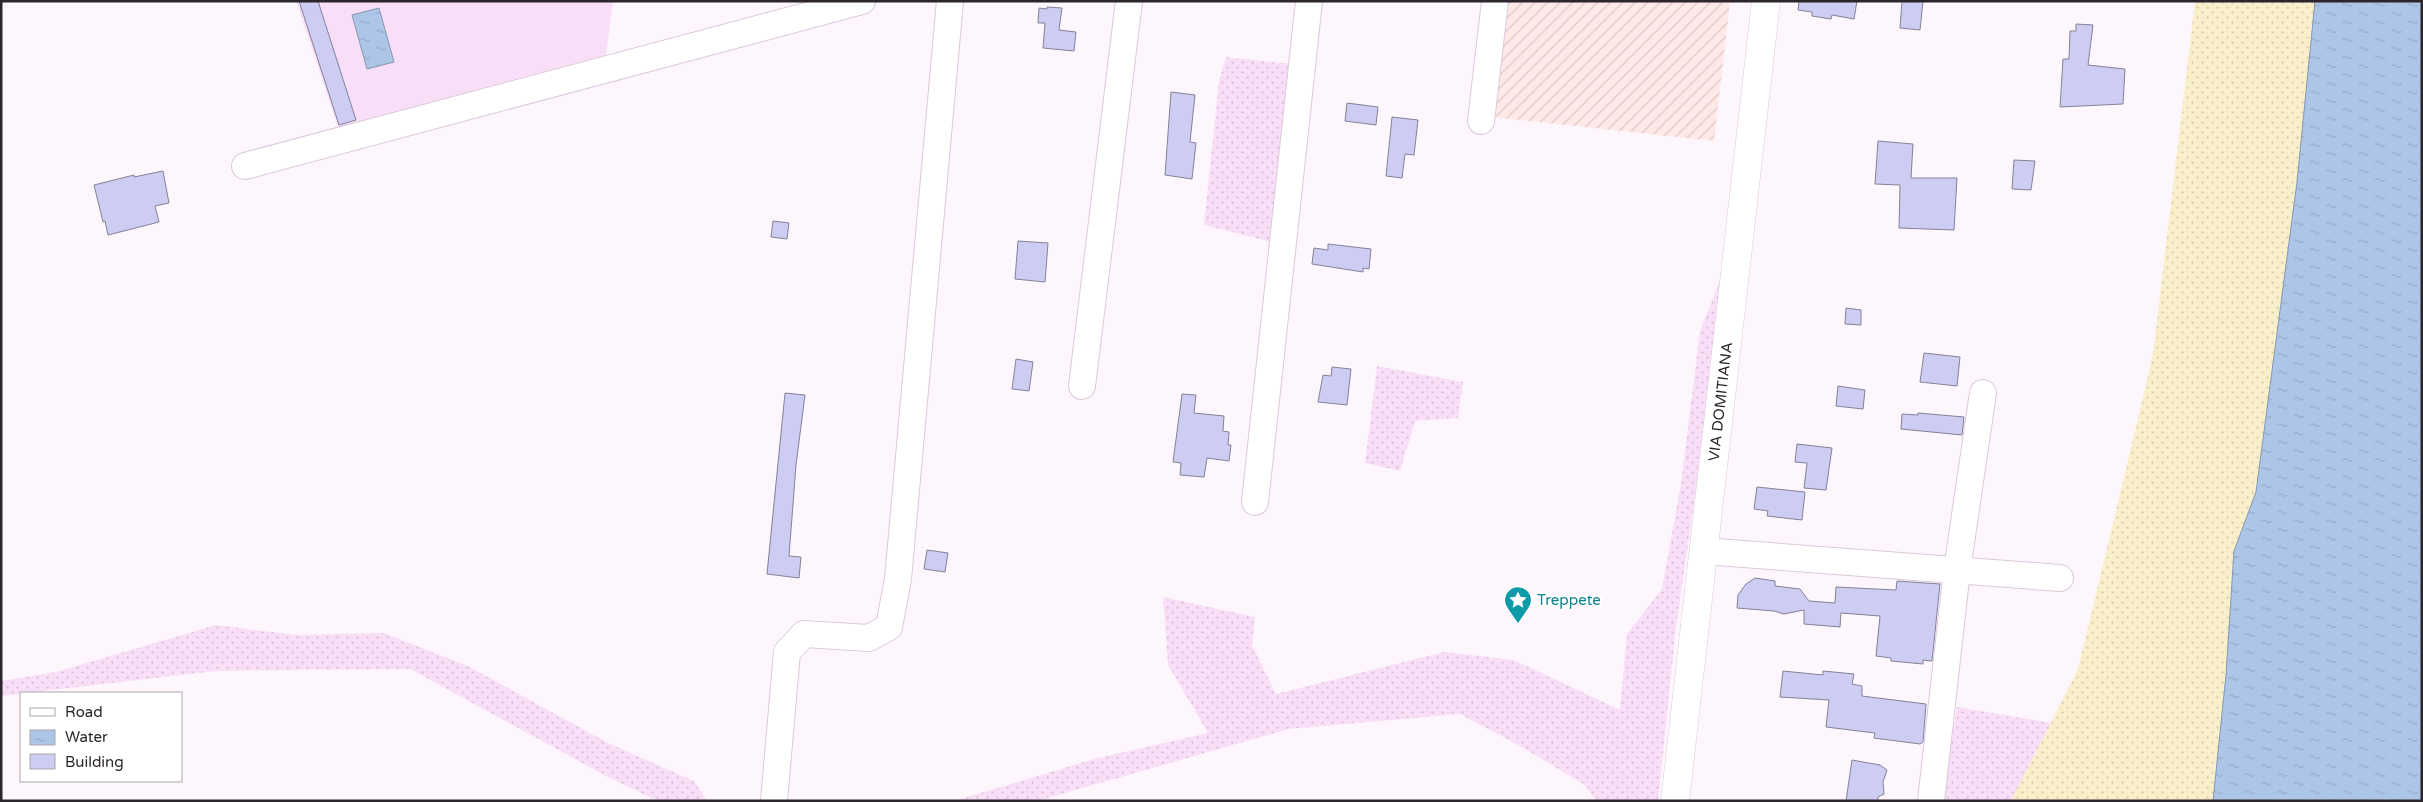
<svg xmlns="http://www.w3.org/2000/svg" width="2423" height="802" font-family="'Varela Round',sans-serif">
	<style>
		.industrial { fill: url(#industrial-furrows) }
		.grass { fill: url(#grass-dots) }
		.sand { fill: url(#sand-dots) }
		.garden { fill: #f9def7 }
		.water { fill: url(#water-ripples); stroke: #8696af }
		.building { fill: #cdccf2; stroke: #838297 }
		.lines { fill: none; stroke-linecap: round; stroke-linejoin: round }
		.minor-casing { stroke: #dcc9db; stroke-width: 28 }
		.major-casing { stroke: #dcc9db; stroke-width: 29 }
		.minor { stroke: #fff; stroke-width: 26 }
		.major { stroke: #fff; stroke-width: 28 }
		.labels { text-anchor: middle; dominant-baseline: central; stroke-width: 4.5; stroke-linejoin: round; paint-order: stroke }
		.street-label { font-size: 15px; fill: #2c252b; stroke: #fff }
		.culture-label { font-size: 15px; fill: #0d838f; stroke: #fff; text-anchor: start }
	</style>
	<defs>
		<pattern id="industrial-furrows" width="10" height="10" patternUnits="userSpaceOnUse" patternTransform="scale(1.25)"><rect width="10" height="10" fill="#ffe9e7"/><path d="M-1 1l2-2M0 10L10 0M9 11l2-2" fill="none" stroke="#dbc8c6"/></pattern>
		<pattern id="grass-dots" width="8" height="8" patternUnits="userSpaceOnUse" patternTransform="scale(1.25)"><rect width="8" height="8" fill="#f9def7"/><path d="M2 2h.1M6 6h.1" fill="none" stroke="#d6bed4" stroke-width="1.8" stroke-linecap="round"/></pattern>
		<pattern id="sand-dots" width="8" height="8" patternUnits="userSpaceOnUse" patternTransform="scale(1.25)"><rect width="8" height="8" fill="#f9efca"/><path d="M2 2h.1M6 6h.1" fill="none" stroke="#d6cdae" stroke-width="1.8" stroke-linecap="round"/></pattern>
		<pattern id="water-ripples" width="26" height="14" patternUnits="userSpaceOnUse" patternTransform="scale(1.25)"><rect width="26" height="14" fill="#adc6e7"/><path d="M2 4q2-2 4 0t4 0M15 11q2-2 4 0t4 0" fill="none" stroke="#95aac6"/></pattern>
	</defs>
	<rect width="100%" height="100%" fill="#fef6fd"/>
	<path class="industrial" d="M1506,1h224l-16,140 -223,-24z"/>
	<g class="grass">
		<path d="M1226,57l66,7 -16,179 -72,-18 15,-144z"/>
		<path d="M1720,281l-9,102 -35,245 -18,173h-62l-11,-16 -65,-39 -60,-32 -171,15 -252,72h-83l140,-42 114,-26 -40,-68 -5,-68 92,20 -3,28 24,49 168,-42 70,8 106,50 7,-76 35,-45 19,-105 19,-153z"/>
		<path d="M1377,366l86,16 -5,36 -43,3 -15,50 -35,-8z"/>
		<path d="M216,625l80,10 88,-2 86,34 138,76 86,38 13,20h-49l-50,-24 -198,-108 -195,2 -214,25v-15l55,-9z"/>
		<path d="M1957,707l94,16 -40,78h-69z"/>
	</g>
	<path class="sand" d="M2195,1h120l-18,181 -41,310 -22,59 -8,124 -13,126h-202l67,-132 59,-246 16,-69z"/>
	<path class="garden" d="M296,1h317l-7,54 -268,72z"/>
	<g class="water">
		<path d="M2315,1h107v800h-209l13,-126 8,-124 22,-59 41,-310z"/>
		<path d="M379,8l15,54 -27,7 -15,-54z"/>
	</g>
	<g class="building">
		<path d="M299,1h19l38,119 -17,5z"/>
		<path d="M1799,1h58l-3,18 -22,-4 -1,4 -19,-3v-4l-14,-2z"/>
		<path d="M1902,1h21l-3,29 -20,-2z"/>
		<path d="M1047,7l15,1 -3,22 17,2 -2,19 -31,-3 2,-25h-7l1,-15 8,1z"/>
		<path d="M2076,24l17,1 -5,40 37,4 -2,35 -63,3 3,-48h6l1,-28h6z"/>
		<path d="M1171,92l24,3 -5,47 6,1 -4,36 -27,-4z"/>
		<path d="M1347,103l31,4 -2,18 -31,-4z"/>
		<path d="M1392,117l26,3 -4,35 -9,-1 -3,24 -16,-2z"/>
		<path d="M1878,141l35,3 -2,34h46l-3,52 -55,-2 1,-43 -25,-1z"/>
		<path d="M2014,160l21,1 -4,29 -19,-1z"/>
		<path d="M163,171l6,32 -14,3 4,16 -51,13 -3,-14 -2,1 -9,-37 40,-10v2z"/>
		<path d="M773,221l16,2 -2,16 -16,-2z"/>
		<path d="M1018,241l30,2 -3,39 -30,-3z"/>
		<path d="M1328,244l43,5 -2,20 -6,-1v4l-51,-8 2,-16 14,2z"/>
		<path d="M1846,308l15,2v15l-16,-1z"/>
		<path d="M1924,353l36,4 -3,29 -37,-4z"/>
		<path d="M1016,359l17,3 -4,29 -17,-2z"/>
		<path d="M1332,367l19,2 -4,36 -29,-3 5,-27 8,1z"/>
		<path d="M1838,386l27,4 -2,19 -27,-3z"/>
		<path d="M785,393l20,2 -9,70 -7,91 12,1 -2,21 -32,-4z"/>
		<path d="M1182,394l14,1 -2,18 30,3 -1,15 6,1 -1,13h3l-2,16 -22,-3 -3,19 -24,-2 1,-12 -8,-1z"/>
		<path d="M1918,413l46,4 -2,18 -61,-6 1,-15 16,1z"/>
		<path d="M1797,444l35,4 -6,42 -22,-2 3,-25 -12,-1z"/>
		<path d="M1757,487l48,5 -3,28 -35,-4 1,-5 -14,-2z"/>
		<path d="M927,550l21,3 -3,19 -21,-3z"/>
		<path d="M1755,578l20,3v5l25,3 9,12 26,2 1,-16 60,3 1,-9 43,3 -8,77 -9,-1v4l-32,-3v-3l-15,-2 4,-40 -39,-3 -1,14 -36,-3v-14l-20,4 -10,-3 -37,-3 1,-13 8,-11z"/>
		<path d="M1783,671l40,4v-4l31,3 -2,10 10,2v10l64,8 -3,38 -3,2 -46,-6 1,-5 -49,-6 3,-27 -49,-3z"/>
		<path d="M1852,760l28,5 7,5 -4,12 1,12 -6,3v4h-32z"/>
	</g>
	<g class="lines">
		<g class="minor-casing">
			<g id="minor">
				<path d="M1481,121l14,-120"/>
				<path d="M245,166l617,-165"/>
				<path d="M1082,386l47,-385"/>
				<path d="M1255,502l54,-501"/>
				<path d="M1703,551l357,27"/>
				<path d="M774,801l13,-149 17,-18 65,4 20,-11 9,-48 52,-578"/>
				<path d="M1931,801l26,-231 26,-177"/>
			</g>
		</g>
		<g class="major-casing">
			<g id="major">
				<path id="s1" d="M1675,801l91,-800"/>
			</g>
		</g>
		<use href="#minor" class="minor"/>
		<use href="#major" class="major"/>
	</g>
	<defs>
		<g id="sight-pin" transform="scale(1.4375)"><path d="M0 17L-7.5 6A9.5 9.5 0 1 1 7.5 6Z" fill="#0f9aa8" stroke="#fff"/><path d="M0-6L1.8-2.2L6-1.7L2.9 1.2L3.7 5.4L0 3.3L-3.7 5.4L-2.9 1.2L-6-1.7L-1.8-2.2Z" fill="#fff"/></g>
	</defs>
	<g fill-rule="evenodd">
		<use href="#sight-pin" x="1518" y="600"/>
	</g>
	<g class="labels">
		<g class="street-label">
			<text stroke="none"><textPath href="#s1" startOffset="402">VIA DOMITIANA</textPath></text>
		</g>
		<g class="culture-label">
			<text x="1537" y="600">Treppete</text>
		</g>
	</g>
	<rect width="2423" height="802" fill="none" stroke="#2c252b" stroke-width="5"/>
	<rect x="20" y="692" width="162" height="90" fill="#ffffff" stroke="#aba8aa"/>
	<rect x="30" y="708" width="25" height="8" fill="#ffffff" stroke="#aba8aa"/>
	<text x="65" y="717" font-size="15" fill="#2c252b">Road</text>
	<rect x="30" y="730" width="25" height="15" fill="url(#water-ripples)" stroke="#aba8aa"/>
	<text x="65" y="742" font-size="15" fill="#2c252b">Water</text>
	<rect x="30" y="754" width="25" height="15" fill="#cdccf2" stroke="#aba8aa"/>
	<text x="65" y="767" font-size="15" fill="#2c252b">Building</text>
</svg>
